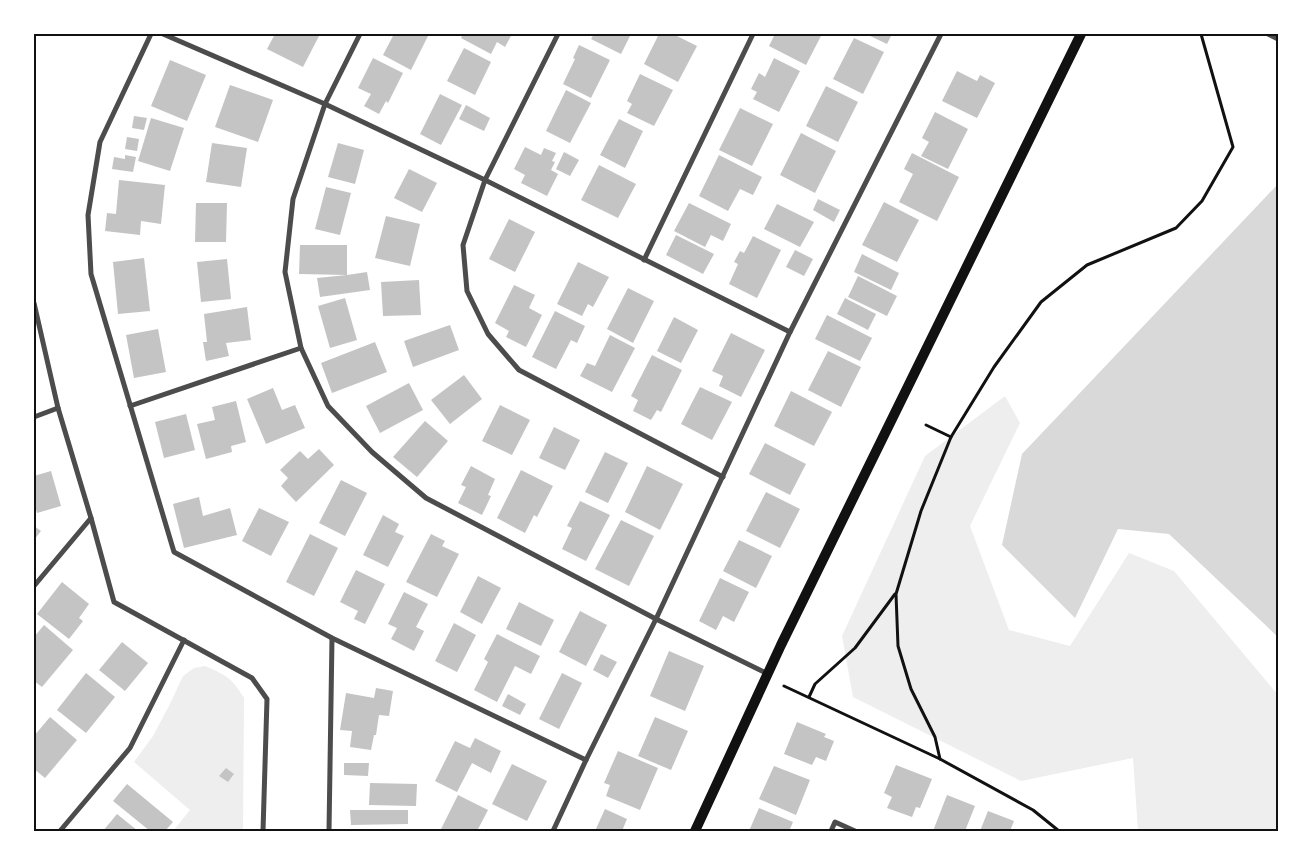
<svg xmlns="http://www.w3.org/2000/svg" width="1312" height="865" font-family="Lato,sans-serif">
	<style>
		.green { fill: #eee }
		.water { fill: #d9d9d9 }
		.building { fill: #c4c4c4 }
		.lines { fill: none; stroke-linecap: round; stroke-linejoin: round }
		.path { stroke: #111; stroke-width: 3 }
		.minor { stroke: #4c4c4c; stroke-width: 5 }
		.secondary { stroke: #111; stroke-width: 10 }
		.neatline { fill: none; stroke: #111; stroke-width: 2 }
	</style>
	<rect width="100%" height="100%" fill="#fff"/>
	<g class="green">
		<path d="M1005,396l15,27 -50,103 39,104 61,16 59,-93 45,18 104,124v136h-140l-5,-73 -112,23 -168,-84 -11,-61 83,-180z"/>
		<path d="M205,666c21,9 27,12 39,32l-1,133h-70l17,-21 -56,-48 19,-26 16,-30 14,-30 11,-8z"/>
	</g>
	<path class="water" d="M1278,184v453l-109,-103 -51,-5 -43,89 -73,-73 20,-91z"/>
	<g class="building">
		<path d="M275,34h39l5,2 -16,31 -36,-18z"/>
		<path d="M394,34h35l-18,36 -28,-15z"/>
		<path d="M463,34h49l-7,13 -8,-5 -6,12 -30,-16z"/>
		<path d="M594,34h37l-10,20 -30,-15z"/>
		<path d="M659,34h14l24,12 -19,36 -34,-18z"/>
		<path d="M775,34h47l-16,31 -37,-19z"/>
		<path d="M866,34h26l-5,10z"/>
		<path d="M854,38l30,14 -21,42 -30,-15z"/>
		<path d="M579,45l31,15 -19,38 -28,-14 12,-25 -2,-1z"/>
		<path d="M464,48l27,14 -16,33 -28,-14z"/>
		<path d="M373,58l30,15 -15,30 -2,-2 -7,13 -15,-8 7,-12 -13,-6z"/>
		<path d="M774,58l26,13 -21,41 -26,-13 4,-7 -6,-3 8,-16 6,4z"/>
		<path d="M170,60l36,15 -19,46 -36,-15z"/>
		<path d="M957,71l20,10 3,-6 15,8 -18,35 -35,-17z"/>
		<path d="M640,74l33,16 -19,36 -27,-13 5,-9 -5,-3z"/>
		<path d="M230,85l43,15 -15,42 -43,-15z"/>
		<path d="M826,86l32,16 -20,40 -32,-16z"/>
		<path d="M566,90l25,13 -21,40 -24,-12z"/>
		<path d="M440,94l22,11 -21,40 -21,-11z"/>
		<path d="M466,105l24,13 -6,13 -25,-12z"/>
		<path d="M740,108l33,16 -21,42 -33,-16z"/>
		<path d="M935,112l33,17 -20,40 -27,-13 8,-14 -7,-4z"/>
		<path d="M134,116l13,2 -3,12 -12,-2z"/>
		<path d="M151,118l33,10 -14,43 -32,-10z"/>
		<path d="M619,119l24,12 -18,37 -25,-13z"/>
		<path d="M801,133l35,18 -21,42 -35,-18z"/>
		<path d="M127,137l12,2 -2,12 -12,-2z"/>
		<path d="M212,143l35,5 -6,39 -35,-5z"/>
		<path d="M338,143l26,7 -9,34 -27,-7z"/>
		<path d="M525,147l16,8 3,-7 12,5 -4,8 3,1 -4,8 7,4 -11,22 -26,-13 4,-8 -11,-6z"/>
		<path d="M564,152l15,8 -9,16 -14,-7z"/>
		<path d="M912,153l47,24 -22,44 -38,-19 14,-28 -9,-5z"/>
		<path d="M125,155l11,2 -3,15 -21,-3 2,-12 11,2z"/>
		<path d="M719,155l43,22 -9,18 -13,-6 -12,22 -29,-15z"/>
		<path d="M599,165l37,19 -18,34 -37,-18z"/>
		<path d="M409,169l28,14 -15,29 -28,-14z"/>
		<path d="M119,180l46,5 -4,39 -20,-3 -1,14 -35,-4 2,-18 9,1z"/>
		<path d="M326,187l25,6 -11,42 -25,-6z"/>
		<path d="M818,199l22,11 -6,12 -21,-12z"/>
		<path d="M884,202l35,18 -22,42 -35,-17z"/>
		<path d="M196,203h31l-1,39h-31z"/>
		<path d="M689,203l42,21 -8,17 -12,-6 -6,12 -31,-16z"/>
		<path d="M777,204l37,18 -14,25 -36,-18z"/>
		<path d="M386,216l34,8 -10,42 -35,-8z"/>
		<path d="M509,219l26,13 -20,40 -26,-13z"/>
		<path d="M676,235l38,19 -11,20 -37,-19z"/>
		<path d="M753,236l28,14 -24,48 -28,-14 9,-20 -4,-2 6,-11 4,2z"/>
		<path d="M300,245h47v30l20,-3 3,18 -50,7 -3,-19 30,-3 -48,-1z"/>
		<path d="M795,250l18,9 -9,17 -18,-9z"/>
		<path d="M862,254l37,19 -8,17 -37,-18z"/>
		<path d="M144,258l6,53 -32,3 -5,-52z"/>
		<path d="M227,259l4,40 -30,3 -4,-40z"/>
		<path d="M578,262l31,15 -16,30 -5,-3 -6,12 -25,-12z"/>
		<path d="M858,276l39,20 -10,20 -39,-19z"/>
		<path d="M419,280l2,35 -38,1 -2,-34z"/>
		<path d="M514,285l21,10 -6,13 13,7 -16,32 -20,-10 3,-6 -14,-8z"/>
		<path d="M628,288l26,13 -21,42 -26,-14z"/>
		<path d="M345,298l12,42 -27,8 -12,-42z"/>
		<path d="M845,298l31,16 -8,16 -31,-16z"/>
		<path d="M247,307l4,33 -25,3 3,13 -23,5 -3,-19h4l-3,-28z"/>
		<path d="M555,311l30,15 -8,17 -6,-3 -15,29 -24,-12z"/>
		<path d="M827,315l45,23 -12,23 -45,-22z"/>
		<path d="M674,317l24,13 -17,33 -24,-12z"/>
		<path d="M450,325l9,25 -46,17 -9,-26z"/>
		<path d="M158,329l8,43 -32,6 -8,-43z"/>
		<path d="M731,333l34,17 -24,47 -22,-11 4,-10 -11,-5z"/>
		<path d="M610,335l25,13 -23,44 -32,-16 7,-13 8,3z"/>
		<path d="M375,342l12,30 -55,21 -11,-30z"/>
		<path d="M828,351l33,16 -20,40 -33,-17z"/>
		<path d="M652,355l30,15 -21,42 -4,-2 -6,10 -18,-9 5,-11 -7,-4z"/>
		<path d="M464,375l18,24 -32,25 -19,-24z"/>
		<path d="M409,383l14,27 -43,23 -14,-27z"/>
		<path d="M700,387l32,15 -20,38 -31,-16z"/>
		<path d="M273,388l9,22 13,-5 10,23 -39,16 -19,-45z"/>
		<path d="M791,391l41,21 -18,34 -40,-20z"/>
		<path d="M236,401l10,41 -15,4 1,6 -26,7 -9,-35 18,-4 -3,-13z"/>
		<path d="M500,405l30,15 -18,35 -30,-14z"/>
		<path d="M186,414l9,36 -31,8 -9,-36z"/>
		<path d="M425,421l23,20 -31,36 -24,-20z"/>
		<path d="M554,427l26,13 -15,30 -26,-12z"/>
		<path d="M765,443l41,21 -16,31 -41,-21z"/>
		<path d="M319,449l15,16 -38,37 -15,-16 7,-8 -8,-8 20,-19 8,8z"/>
		<path d="M605,452l23,11 -20,40 -23,-11z"/>
		<path d="M471,466l24,13 -7,16 3,1 -9,19 -24,-12 8,-16 -5,-2z"/>
		<path d="M647,466l36,18 -23,46 -35,-18z"/>
		<path d="M521,470l32,16 -16,31 -3,-2 -9,18 -28,-15z"/>
		<path d="M51,471l10,35 -24,7 -3,-10v-27z"/>
		<path d="M341,480l26,13 -22,43 -26,-13z"/>
		<path d="M766,492l34,17 -20,39 -34,-17z"/>
		<path d="M199,497l4,19 27,-8 7,27 -53,13 -11,-44z"/>
		<path d="M580,501l30,14 -24,46 -24,-12 10,-21 -5,-2z"/>
		<path d="M259,508l30,14 -18,34 -29,-15z"/>
		<path d="M383,515l16,9 -4,8 9,4 -16,31 -25,-12z"/>
		<path d="M621,520l33,16 -25,50 -34,-17z"/>
		<path d="M34,526l7,5 -7,9z"/>
		<path d="M310,534l28,14 -24,48 -28,-14z"/>
		<path d="M431,534l14,7 -3,5 17,8 -22,43 -31,-15z"/>
		<path d="M739,540l33,16 -16,32 -33,-17z"/>
		<path d="M356,570l29,14 -20,40 -11,-5 4,-8 -18,-9z"/>
		<path d="M478,576l23,12 -19,36 -22,-12z"/>
		<path d="M720,578l29,14 -15,30 -11,-6 -7,14 -17,-9z"/>
		<path d="M62,582l27,22 -10,14 4,3 -14,18 -32,-25z"/>
		<path d="M404,592l24,12 -12,23 8,4 -10,20 -23,-12 6,-11 -9,-4z"/>
		<path d="M519,602l35,18 -13,26 -35,-17z"/>
		<path d="M580,611l27,14 -21,41 -27,-14z"/>
		<path d="M454,623l22,12 -19,37 -22,-11z"/>
		<path d="M44,625l29,25 -31,37 -8,-6v-44z"/>
		<path d="M497,634l43,22 -9,18 -16,-8 -18,36 -23,-12 14,-28 -4,-3z"/>
		<path d="M122,642l26,21 -23,28 -26,-21z"/>
		<path d="M669,651l35,15 -19,45 -35,-15z"/>
		<path d="M601,654l16,8 -9,16 -15,-8z"/>
		<path d="M86,673l29,24 -29,36 -29,-23z"/>
		<path d="M562,673l20,10 -23,46 -20,-10z"/>
		<path d="M376,688l17,3 -4,25 -10,-1 -3,20h-2l-3,15 -21,-3 2,-16 -12,-1 6,-37 28,5z"/>
		<path d="M508,694l18,10 -6,11 -18,-9z"/>
		<path d="M50,717l27,23 -32,38 -11,-9v-33z"/>
		<path d="M655,717l33,14 -17,39 -33,-14z"/>
		<path d="M797,722l29,12 -2,3 10,4 -8,20 -10,-4 -4,8 -28,-11z"/>
		<path d="M475,738l26,13 -10,22 -19,-10 -15,29 -22,-11 20,-40 15,7z"/>
		<path d="M618,751l40,17 -18,42 -34,-14 4,-11 -6,-2z"/>
		<path d="M344,763h25l-1,13 -24,-1z"/>
		<path d="M512,764l35,17 -20,40 -35,-17z"/>
		<path d="M896,765l36,14 -12,29 -4,-1 -4,10 -25,-9 5,-11 -8,-4z"/>
		<path d="M774,766l36,14 -14,35 -37,-16z"/>
		<path d="M226,768l8,6 -6,8 -9,-6z"/>
		<path d="M370,783l47,1 -1,22 -47,-1z"/>
		<path d="M127,784l46,38 -8,9h-15l-37,-30z"/>
		<path d="M458,795l30,15 -11,21h-37z"/>
		<path d="M947,795l28,11 -10,25h-32z"/>
		<path d="M759,808l34,14 -4,9h-40z"/>
		<path d="M605,809l22,10 -5,12h-27z"/>
		<path d="M350,810h58v14l-57,1z"/>
		<path d="M988,811l26,10 -4,10h-30z"/>
		<path d="M117,814l21,17h-35z"/>
	</g>
	<g class="lines">
		<g class="path">
			<path d="M926,425l25,12"/>
			<path d="M784,686l156,73 93,51 26,21"/>
			<path d="M809,697l6,-13 40,-36 40,-54"/>
			<path d="M940,759l-5,-22 -24,-48 -13,-43 -2,-52 25,-83 30,-74 43,-70 47,-65 46,-37 89,-37 26,-27 31,-54 -32,-113"/>
		</g>
		<g class="minor">
			<path d="M151,34l-51,108 -12,73 3,59 83,278 158,86 254,122"/>
			<path d="M163,34l162,70 160,76 305,152"/>
			<path d="M360,34l-35,70 -32,95 -8,73 16,76 27,58 44,46 54,46 230,121 112,55"/>
			<path d="M558,34l-73,146 -22,65 4,46 21,43 31,36 204,107"/>
			<path d="M1268,34l10,5"/>
			<path d="M644,260l109,-226"/>
			<path d="M34,303l24,105 33,110 23,84 138,76 15,21 -4,132"/>
			<path d="M130,406l171,-58"/>
			<path d="M34,417l24,-9"/>
			<path d="M34,586l57,-68"/>
			<path d="M60,831l70,-83 54,-108"/>
			<path d="M329,831l3,-193"/>
			<path d="M553,831l33,-71 70,-141 134,-287 151,-298"/>
			<path d="M831,831l4,-9 20,9"/>
		</g>
		<path class="secondary" d="M695,831l86,-186 300,-611"/>
	</g>
	<rect width="1312" height="865" fill="none" stroke="#ffffff" stroke-width="70"/>
	<rect x="35" y="35" width="1242" height="795" class="neatline"/>
</svg>
